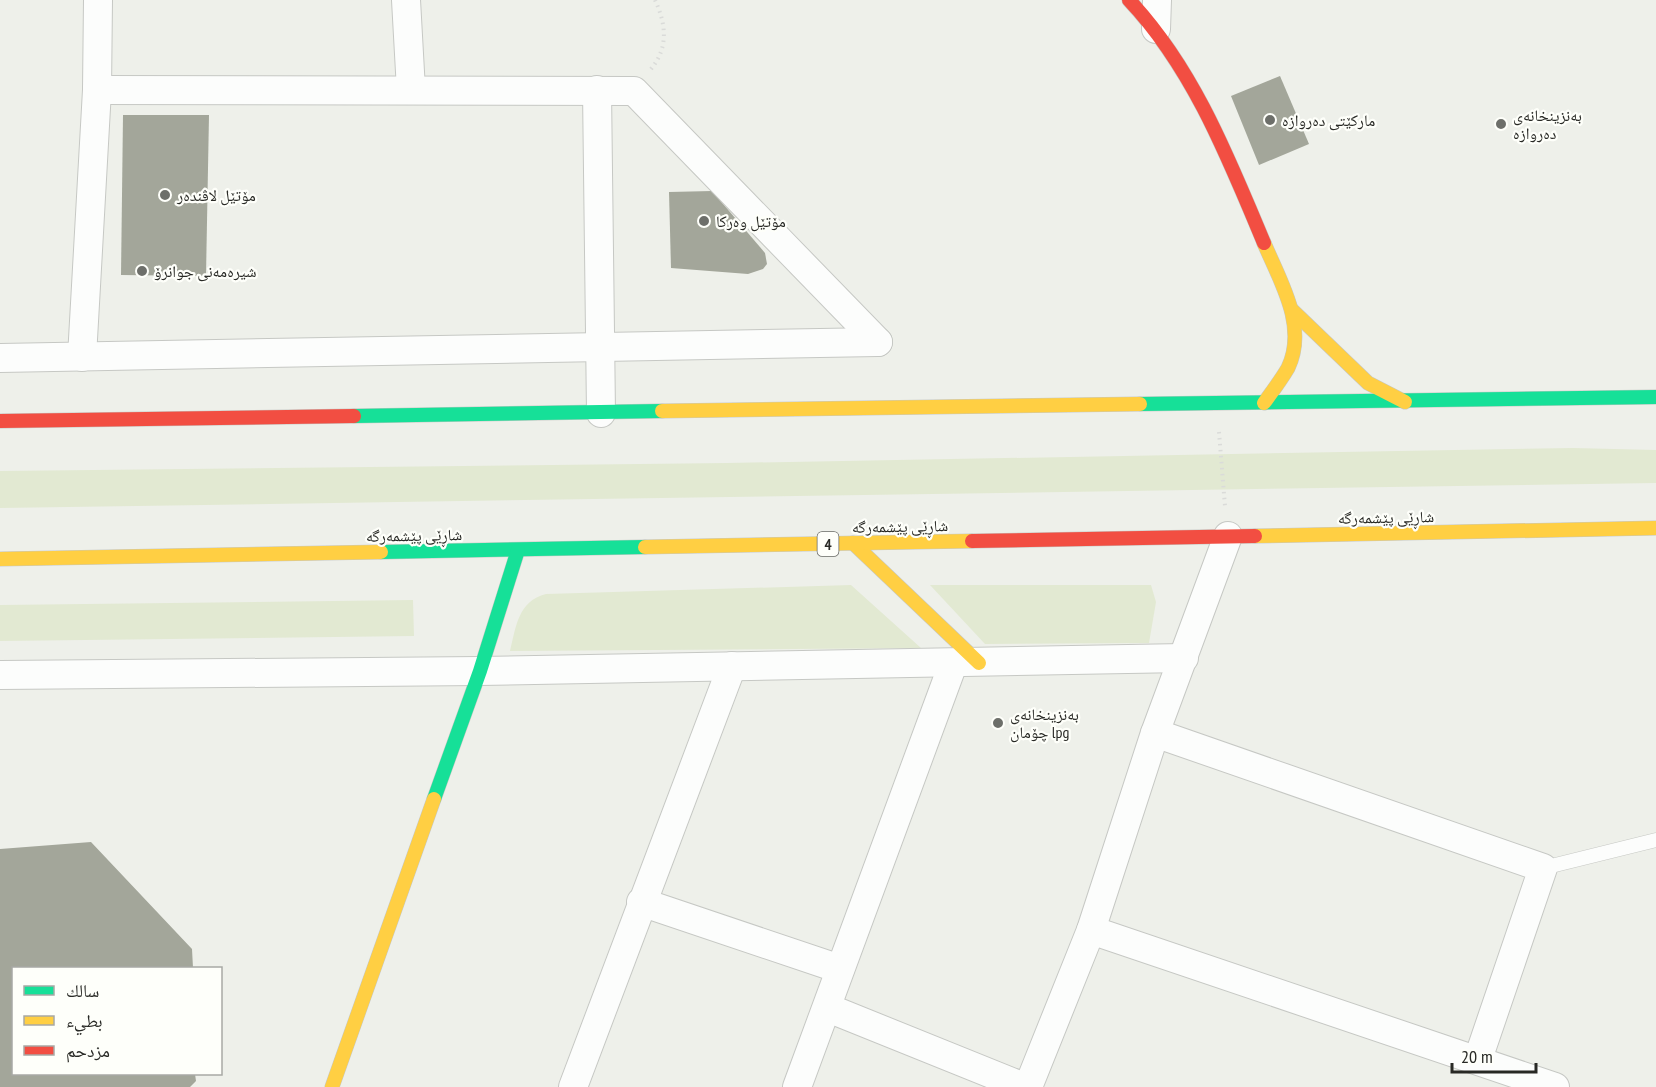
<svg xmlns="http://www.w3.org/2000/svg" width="1656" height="1087" font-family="'PT Sans Narrow','Noto Naskh Arabic',sans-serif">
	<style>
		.green { fill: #e2e9d2 }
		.building { fill: #a3a69a }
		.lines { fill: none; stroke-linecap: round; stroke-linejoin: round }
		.lane-casing { stroke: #c6c8c4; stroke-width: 15 }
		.street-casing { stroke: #c6c8c4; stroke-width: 30 }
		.fast-casing { stroke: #c6c8c4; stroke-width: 15 }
		.slow-casing { stroke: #c6c8c4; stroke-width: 15 }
		.jam-casing { stroke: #c6c8c4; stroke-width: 15 }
		.path { stroke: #dadbd9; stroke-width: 4; stroke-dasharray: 1.5 4.5; stroke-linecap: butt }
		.lane { stroke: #fcfdfc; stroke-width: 14 }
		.street { stroke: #fcfdfc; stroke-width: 28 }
		.fast { stroke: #16e098; stroke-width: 14 }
		.slow { stroke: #ffcf43; stroke-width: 14 }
		.jam { stroke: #f24e42; stroke-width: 14 }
		.poi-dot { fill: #6d6f6a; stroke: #fefffa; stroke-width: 2 }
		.labels { text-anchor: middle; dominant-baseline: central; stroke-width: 4.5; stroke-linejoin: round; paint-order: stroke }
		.shield { fill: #fefffa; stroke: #686965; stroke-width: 1.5 }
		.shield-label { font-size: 15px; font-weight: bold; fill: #282925 }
		.poi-label { font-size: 16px; fill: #282925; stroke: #fefffa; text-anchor: start }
		.street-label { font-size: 16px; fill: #282925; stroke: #fefffa }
	</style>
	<rect width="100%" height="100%" fill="#eef0ea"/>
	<g class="green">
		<path d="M1573,448l83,2v33l-1656,25v-37l727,-8z"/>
		<path d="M851,585l70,63 -411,3c6,-24 8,-50 36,-57z"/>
		<path d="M930,585h221l5,17 -7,41 -164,1z"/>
		<path d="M413,600l1,36 -414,5v-36z"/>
	</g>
	<g class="building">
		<path d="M1280,76l29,68 -50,21 -28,-69z"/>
		<path d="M123,115h86l-3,161 -85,-1z"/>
		<path d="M712,191l53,62 2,11 -4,5 -15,5 -77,-6 -2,-76z"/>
		<path d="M91,842l101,107 1,19h-179v106h181l1,7 -6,6h-190v-238z"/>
	</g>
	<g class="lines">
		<g class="lane-casing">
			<path id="lane" d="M1543,868l113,-28"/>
		</g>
		<g class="street-casing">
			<g id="street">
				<path d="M406,0l5,90"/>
				<path d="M1156,29l1,-29"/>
				<path d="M97,90l537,1 244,251"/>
				<path d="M597,90l4,323"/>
				<path d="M82,357l15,-267 1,-90"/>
				<path d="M0,358l878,-16"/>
				<path d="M0,675l480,-4 704,-13"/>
				<path d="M1155,733l388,135 -65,191"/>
				<path d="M641,902l199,67"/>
				<path d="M1091,930l464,157"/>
				<path d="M828,1008l196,79"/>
				<path d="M573,1087l159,-421"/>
				<path d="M797,1087l156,-423"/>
				<path d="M1028,1087l63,-157 64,-197 73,-197"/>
			</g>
		</g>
		<g class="fast-casing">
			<g id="fast">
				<path d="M1140,404l516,-7"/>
				<path d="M354,416l308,-5"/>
				<path d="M381,552l264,-5"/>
				<path d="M434,799l46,-128 38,-121"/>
			</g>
		</g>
		<g class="slow-casing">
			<g id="slow">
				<path d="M1264,243c16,38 44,83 24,125 -7,12 -16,24 -24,35"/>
				<path d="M1292,310l76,73 37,19"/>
				<path d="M662,411l478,-7"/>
				<path d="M1255,536l401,-8"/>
				<path d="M853,543l126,120"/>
				<path d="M645,547l327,-6"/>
				<path d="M0,559l381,-7"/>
				<path d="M332,1087l102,-288"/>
			</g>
		</g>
		<g class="jam-casing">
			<g id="jam">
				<path d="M1129,0c64,68 99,157 135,243"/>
				<path d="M0,421l354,-5"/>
				<path d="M972,541l283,-5"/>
			</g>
		</g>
		<g class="path">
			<path d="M651,69c18,-22 15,-45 4,-69"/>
			<path d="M1219,432l6,74"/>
		</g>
		<use href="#lane" class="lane"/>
		<use href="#street" class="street"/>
		<use href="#fast" class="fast"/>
		<use href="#slow" class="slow"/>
		<use href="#jam" class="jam"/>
	</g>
	<g class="poi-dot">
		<circle cx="1270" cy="120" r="6"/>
		<circle cx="1501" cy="124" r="6"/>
		<circle cx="165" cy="195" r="6"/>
		<circle cx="704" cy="221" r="6"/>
		<circle cx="142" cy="271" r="6"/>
		<circle cx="998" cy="723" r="6"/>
	</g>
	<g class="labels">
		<rect class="shield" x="817.5" y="532" width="21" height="24" rx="4.5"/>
		<g class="shield-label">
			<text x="828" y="544">4</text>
		</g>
		<g class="poi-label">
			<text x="1513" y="115">بەنزینخانەی<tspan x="1513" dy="18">دەروازە</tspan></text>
			<text x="1282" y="120">مارکێتی دەروازە</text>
			<text x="177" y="195">مۆتێل لاڤندەر</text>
			<text x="716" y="221">مۆتێل وەرکا</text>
			<text x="154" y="271">شیرەمەنی جوانرۆ</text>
			<text x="1010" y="714">بەنزینخانەی<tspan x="1010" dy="18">چۆمان lpg</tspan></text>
		</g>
		<g class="street-label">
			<text transform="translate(1386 517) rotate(-1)">شاڕێی پێشمەرگە</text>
			<text transform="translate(900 526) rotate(-1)">شاڕێی پێشمەرگە</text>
			<text transform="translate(414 535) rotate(-1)">شاڕێی پێشمەرگە</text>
		</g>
	</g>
	<rect x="12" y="967" width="210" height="108" fill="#fefffa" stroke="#a8a9a5" stroke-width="1.5"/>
	<rect x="24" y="986" width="30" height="9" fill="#16e098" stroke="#a8a9a5" stroke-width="1.5"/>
	<text x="66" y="997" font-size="18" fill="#282925">سالك</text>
	<rect x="24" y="1016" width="30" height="9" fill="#ffcf43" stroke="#a8a9a5" stroke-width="1.5"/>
	<text x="66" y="1027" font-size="18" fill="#282925">بطيء</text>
	<rect x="24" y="1046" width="30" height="9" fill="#f24e42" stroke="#a8a9a5" stroke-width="1.5"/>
	<text x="66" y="1057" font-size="18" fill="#282925">مزدحم</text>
	<path d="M1452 1063v9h84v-9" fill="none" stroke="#282925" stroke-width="3"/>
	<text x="1461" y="1063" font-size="18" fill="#282925" stroke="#fefffa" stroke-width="4.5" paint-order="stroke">20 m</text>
</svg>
